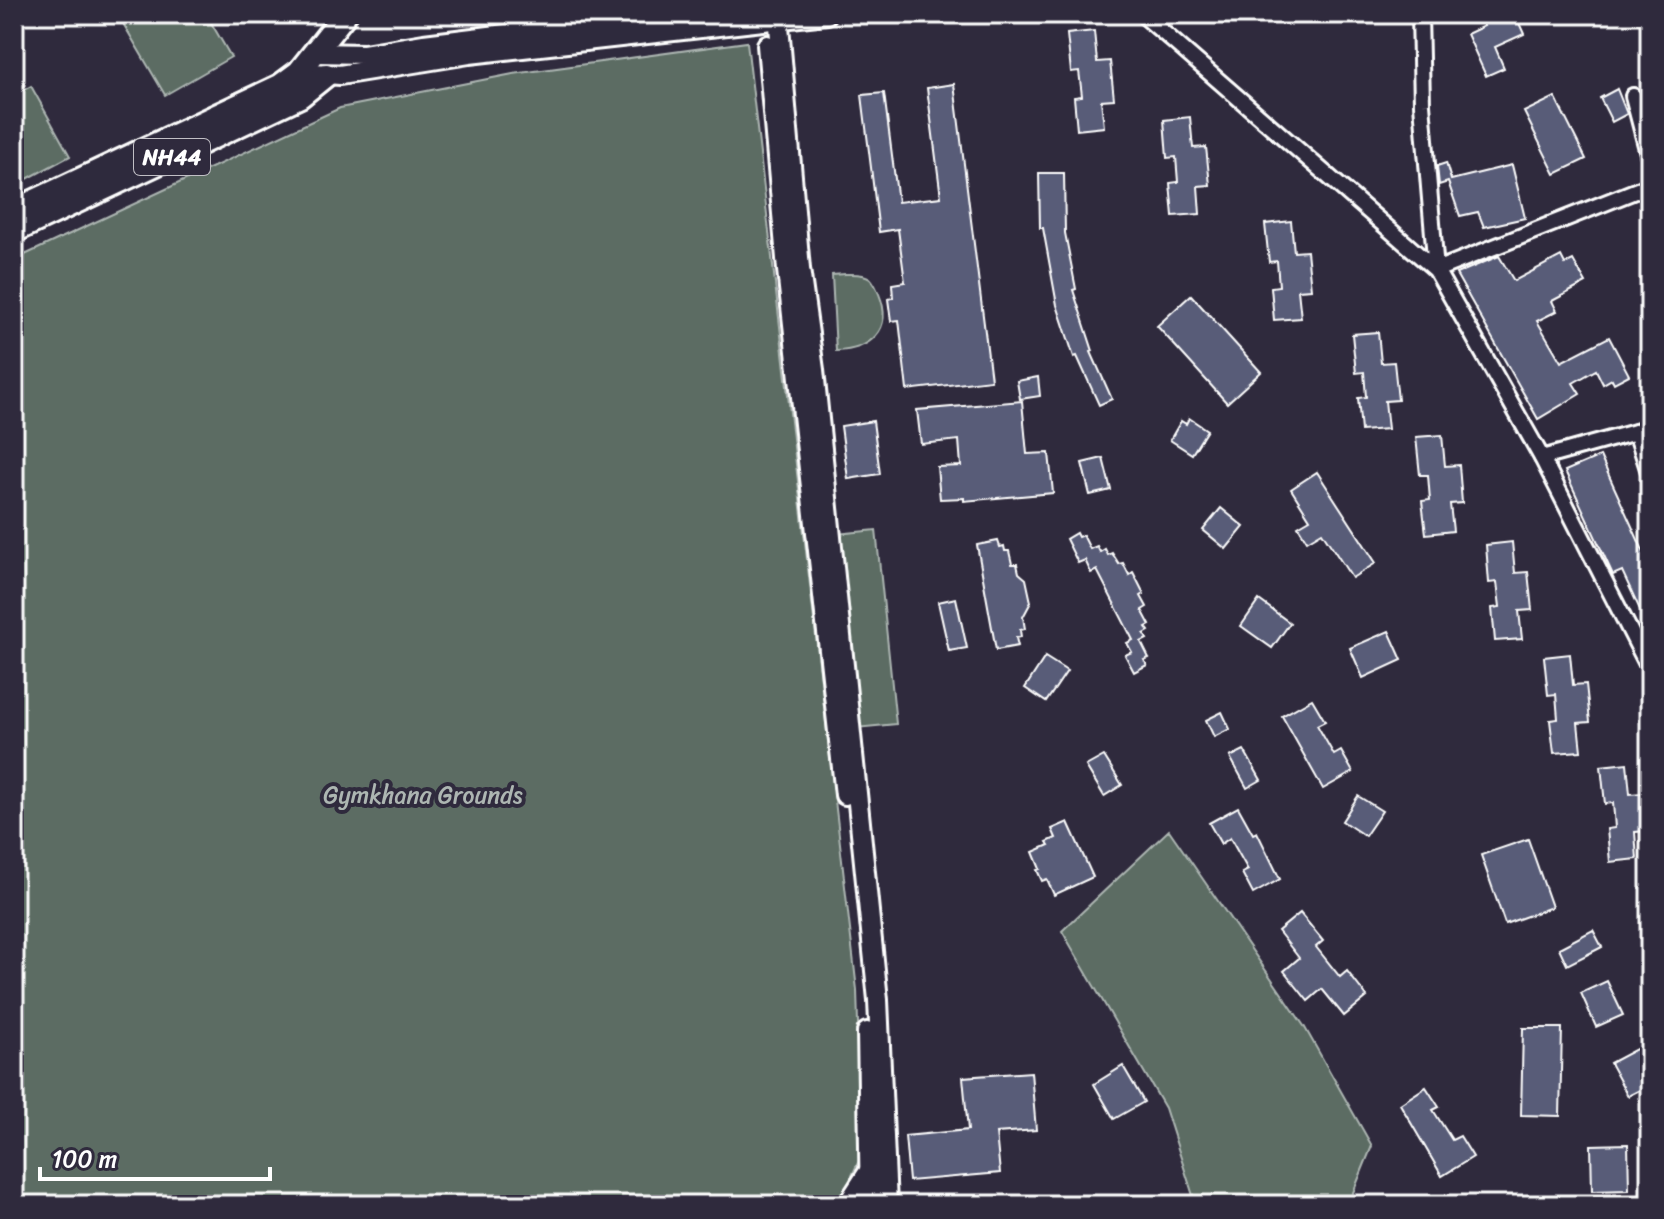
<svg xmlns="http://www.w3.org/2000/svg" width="1664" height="1219" font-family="Sriracha,sans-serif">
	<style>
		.green { fill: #5b6c64; stroke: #adb6b2; stroke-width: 2 }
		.building { fill: #585c78; stroke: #fff; stroke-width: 2 }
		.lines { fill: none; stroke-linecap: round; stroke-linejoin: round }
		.minor-casing { stroke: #fff; stroke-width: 20 }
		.major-casing { stroke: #fff; stroke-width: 24 }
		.highway-casing { stroke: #fff; stroke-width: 28 }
		.minor { stroke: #2f2a3d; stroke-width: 14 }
		.major { stroke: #2f2a3d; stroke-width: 18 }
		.highway { stroke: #2f2a3d; stroke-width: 22 }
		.labels { text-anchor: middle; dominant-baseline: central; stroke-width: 8; stroke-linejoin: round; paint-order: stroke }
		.shield { fill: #2f2a3d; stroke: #c1bfc5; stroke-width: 2 }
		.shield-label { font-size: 22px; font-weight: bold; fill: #fff }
		.park-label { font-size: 24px; fill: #adb6b2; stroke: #2f2a3d }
	</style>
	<rect width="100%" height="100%" fill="#2f2a3d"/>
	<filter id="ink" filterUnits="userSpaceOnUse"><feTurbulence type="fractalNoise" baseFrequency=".0125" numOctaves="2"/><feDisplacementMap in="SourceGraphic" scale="16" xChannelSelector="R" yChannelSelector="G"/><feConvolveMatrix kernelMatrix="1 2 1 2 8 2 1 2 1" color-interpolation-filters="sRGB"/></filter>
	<g filter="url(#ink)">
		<g class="green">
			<path d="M143,14h63l25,43 -66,38 -41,-70z"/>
			<path d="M747,42l110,948 5,164 -18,39 -30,9 -42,3h-758v-945l326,-152 173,-34z"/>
			<path d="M31,86l39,70 -56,30v-91z"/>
			<path d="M846,274c7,0 18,-1 24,4 4,4 7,11 9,16 15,36 -9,56 -43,57l-4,-76z"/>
			<path d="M876,530l20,194 -40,4 -19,-194z"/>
			<path d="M1169,830l135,196 68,120 -24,59h-152l-31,-97 -103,-177z"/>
		</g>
		<g class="building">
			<path d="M1478,14h37l9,20 -29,13 9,21 -18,8 -19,-42 17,-8z"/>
			<path d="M1094,31l3,31 13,-1 4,38 -13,1 3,27 -27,3 -3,-33 8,-1 -3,-25 -8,1 -4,-38z"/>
			<path d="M954,84l37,296 -84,10 -8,-70 -8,1 -3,-22 5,-1 -1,-14 13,-2 -7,-53 -19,3 -17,-137 22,-2 14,109 43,-5 -14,-109z"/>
			<path d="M1617,89l10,25 -15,8 -12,-24z"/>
			<path d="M1555,97l31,62 -31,15 -31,-62z"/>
			<path d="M1190,117l3,31 13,-1 4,38 -12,1 2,28 -27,2 -3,-33 8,-1 -2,-25 -9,1 -3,-38z"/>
			<path d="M1446,163l5,17 61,-15 13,53 -41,9 -6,-15 -18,4 -12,-34 -9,3 -2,-19z"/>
			<path d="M1039,173h25l1,60 11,56 -3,1 20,61 -2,1 21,47 -13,6 -22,-49 -3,1 -17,-52 -14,-77h-3z"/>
			<path d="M1291,221l3,31 13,-1 4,38 -13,1 3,28 -27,2 -3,-33 8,-1 -2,-25 -8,1 -4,-38z"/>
			<path d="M1499,256l15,25 47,-25 4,8 8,-4 13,23 -34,18 5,10 -20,10 24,41 48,-25 20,38 -15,8 -2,-4 -9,5 -7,-14 -23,13 7,11 -42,25 -82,-145z"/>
			<path d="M1191,295l70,77 -34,31 -70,-77z"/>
			<path d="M1378,332l3,31 13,-1 4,38 -13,1 3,28 -27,2 -3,-33 8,-1 -2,-25 -8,1 -4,-39z"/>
			<path d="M1038,377l2,19 -20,3 -3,-18z"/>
			<path d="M1022,401l5,53 22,-1 4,40 -89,8v-3l-24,1 -3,-32 24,-1 -2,-26 -38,4 -4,-34z"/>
			<path d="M1189,418l18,12 -15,24 -22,-14 11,-19 5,3z"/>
			<path d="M873,421l7,53 -32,5 -7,-53z"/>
			<path d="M1442,435l3,31 14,-1 3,38 -12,1 3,27 -27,3 -4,-33 8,-1 -2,-25h-8l-4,-38z"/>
			<path d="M1600,456l50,110v65l-28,-60 -9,4 -48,-104z"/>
			<path d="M1103,458l8,32 -21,5 -8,-32z"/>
			<path d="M1317,472l59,91 -24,15 -30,-46 -15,9 -9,-15 12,-7 -19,-30z"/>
			<path d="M1221,508l23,19 -18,22 -23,-19z"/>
			<path d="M1076,533l2,4 5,-2 7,14 7,-3 3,6 5,-3 3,6 4,-2 7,11 4,-1 6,12 4,-3 11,22 -3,2 6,11 -5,3 8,15 -4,2 3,4 -5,3 3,5 -6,3 8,16 -5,2 3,5 -13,7 -9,-17 7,-3 -5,-9 6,-3 -36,-70 -6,3 -6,-13 -7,3 -12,-24z"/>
			<path d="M998,541l2,6 4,-1 1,5h4l3,13h5l2,9 7,6 5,23 -8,15 2,12 -5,1 1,7 -5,1 2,8 -22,4 -19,-105z"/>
			<path d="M1512,542l3,31 13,-1 4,38 -13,1 3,28 -27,2 -3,-33 8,-1 -3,-25 -8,1 -3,-38z"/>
			<path d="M956,598l11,50 -18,3 -11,-49z"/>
			<path d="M1259,600l31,23 -18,25 -31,-22z"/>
			<path d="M1389,631l13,29 -39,18 -13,-30z"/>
			<path d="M1570,654l3,31 13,-1 4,38 -12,1 3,28 -27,2 -4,-33 8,-1 -2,-25 -8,1 -4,-38z"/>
			<path d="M1045,657l22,14 -21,31 -21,-14z"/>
			<path d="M1312,699l13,22 -8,4 17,30 7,-4 12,21 -30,17 -41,-73z"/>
			<path d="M1222,712l8,17 -16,8 -8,-17z"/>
			<path d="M1244,750l17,30 -14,8 -17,-31z"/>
			<path d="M1104,756l18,29 -18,11 -18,-30z"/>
			<path d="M1627,763l3,31 13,-1 4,38 -12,1 2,27 -27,3 -3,-33 8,-1 -2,-25 -8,1 -4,-38z"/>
			<path d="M1358,796l24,15 -17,25 -23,-15z"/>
			<path d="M1238,807l15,27 4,-2 23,47 -27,15 -11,-21 6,-3 -18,-32 -9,6 -12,-21z"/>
			<path d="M1068,822l25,55 -39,18 -7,-16 -5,2 -5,-11 3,-1 -7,-17 16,-7 -2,-3 9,-4 -4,-9z"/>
			<path d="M1528,839l24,68 -47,17 -24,-69z"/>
			<path d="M1300,913l23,28 -7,6 24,30 7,-6 20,26 -23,19 -22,-27 -14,12 -24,-30 15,-13 -21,-27z"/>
			<path d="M1593,930l9,17 -35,18 -8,-17z"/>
			<path d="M1607,981l16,34 -27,12 -15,-34z"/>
			<path d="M1523,1028h39l-2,88 -39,-1z"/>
			<path d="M1638,1048l12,23v14l-22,11 -18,-33z"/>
			<path d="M1123,1066l21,36 -30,17 -20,-35z"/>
			<path d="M1031,1072l5,58 -40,3 4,40 -91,8 -4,-45 63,-6 -5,-53z"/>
			<path d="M1426,1087l13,20 -6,3 19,30 8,-4 13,21 -31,19 -42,-72z"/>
			<path d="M1628,1144l1,46 -37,1 -1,-46z"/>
		</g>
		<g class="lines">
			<g class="minor-casing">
				<g id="minor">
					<path d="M1142,14l294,256 106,188 108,212"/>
					<path d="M1420,14l2,90 14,166 214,-85"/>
					<path d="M1633,96l17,65"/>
					<path d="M1636,432l14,43"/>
					<path d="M1542,458l108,-30"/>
				</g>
			</g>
			<g class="major-casing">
				<g id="major">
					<path d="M778,14l22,255 14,101 64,630 9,205"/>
					<path d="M767,45l20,225 58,525"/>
					<path d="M316,53l48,1 60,-10 242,-30"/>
					<path d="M314,73l26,2 129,-21 358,-40"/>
					<path d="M867,1032l3,173"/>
					<path d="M847,1205l22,-34"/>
				</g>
			</g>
			<g class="highway-casing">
				<g id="highway">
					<path d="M14,211l266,-125 19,-14 46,-58"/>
					<path d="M14,231l286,-135 26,-21"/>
				</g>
			</g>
			<use href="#minor" class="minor"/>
			<use href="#major" class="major"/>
			<use href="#highway" class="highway"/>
		</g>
	</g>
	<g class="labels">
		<rect class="shield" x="134" y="139" width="76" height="36" rx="6"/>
		<g class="shield-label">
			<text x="172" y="157">NH44</text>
		</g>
		<g class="park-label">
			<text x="423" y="795">Gymkhana Grounds</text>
		</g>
	</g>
	<rect width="1664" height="1219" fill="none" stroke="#2f2a3d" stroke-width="48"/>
	<rect x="24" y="24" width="1616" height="1171" fill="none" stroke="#fff" stroke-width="3" filter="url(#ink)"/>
	<path d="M40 1167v12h230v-12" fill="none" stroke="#ffffff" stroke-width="4"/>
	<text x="52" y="1167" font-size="24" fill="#ffffff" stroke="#2f2a3d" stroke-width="6" paint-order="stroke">100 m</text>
</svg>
